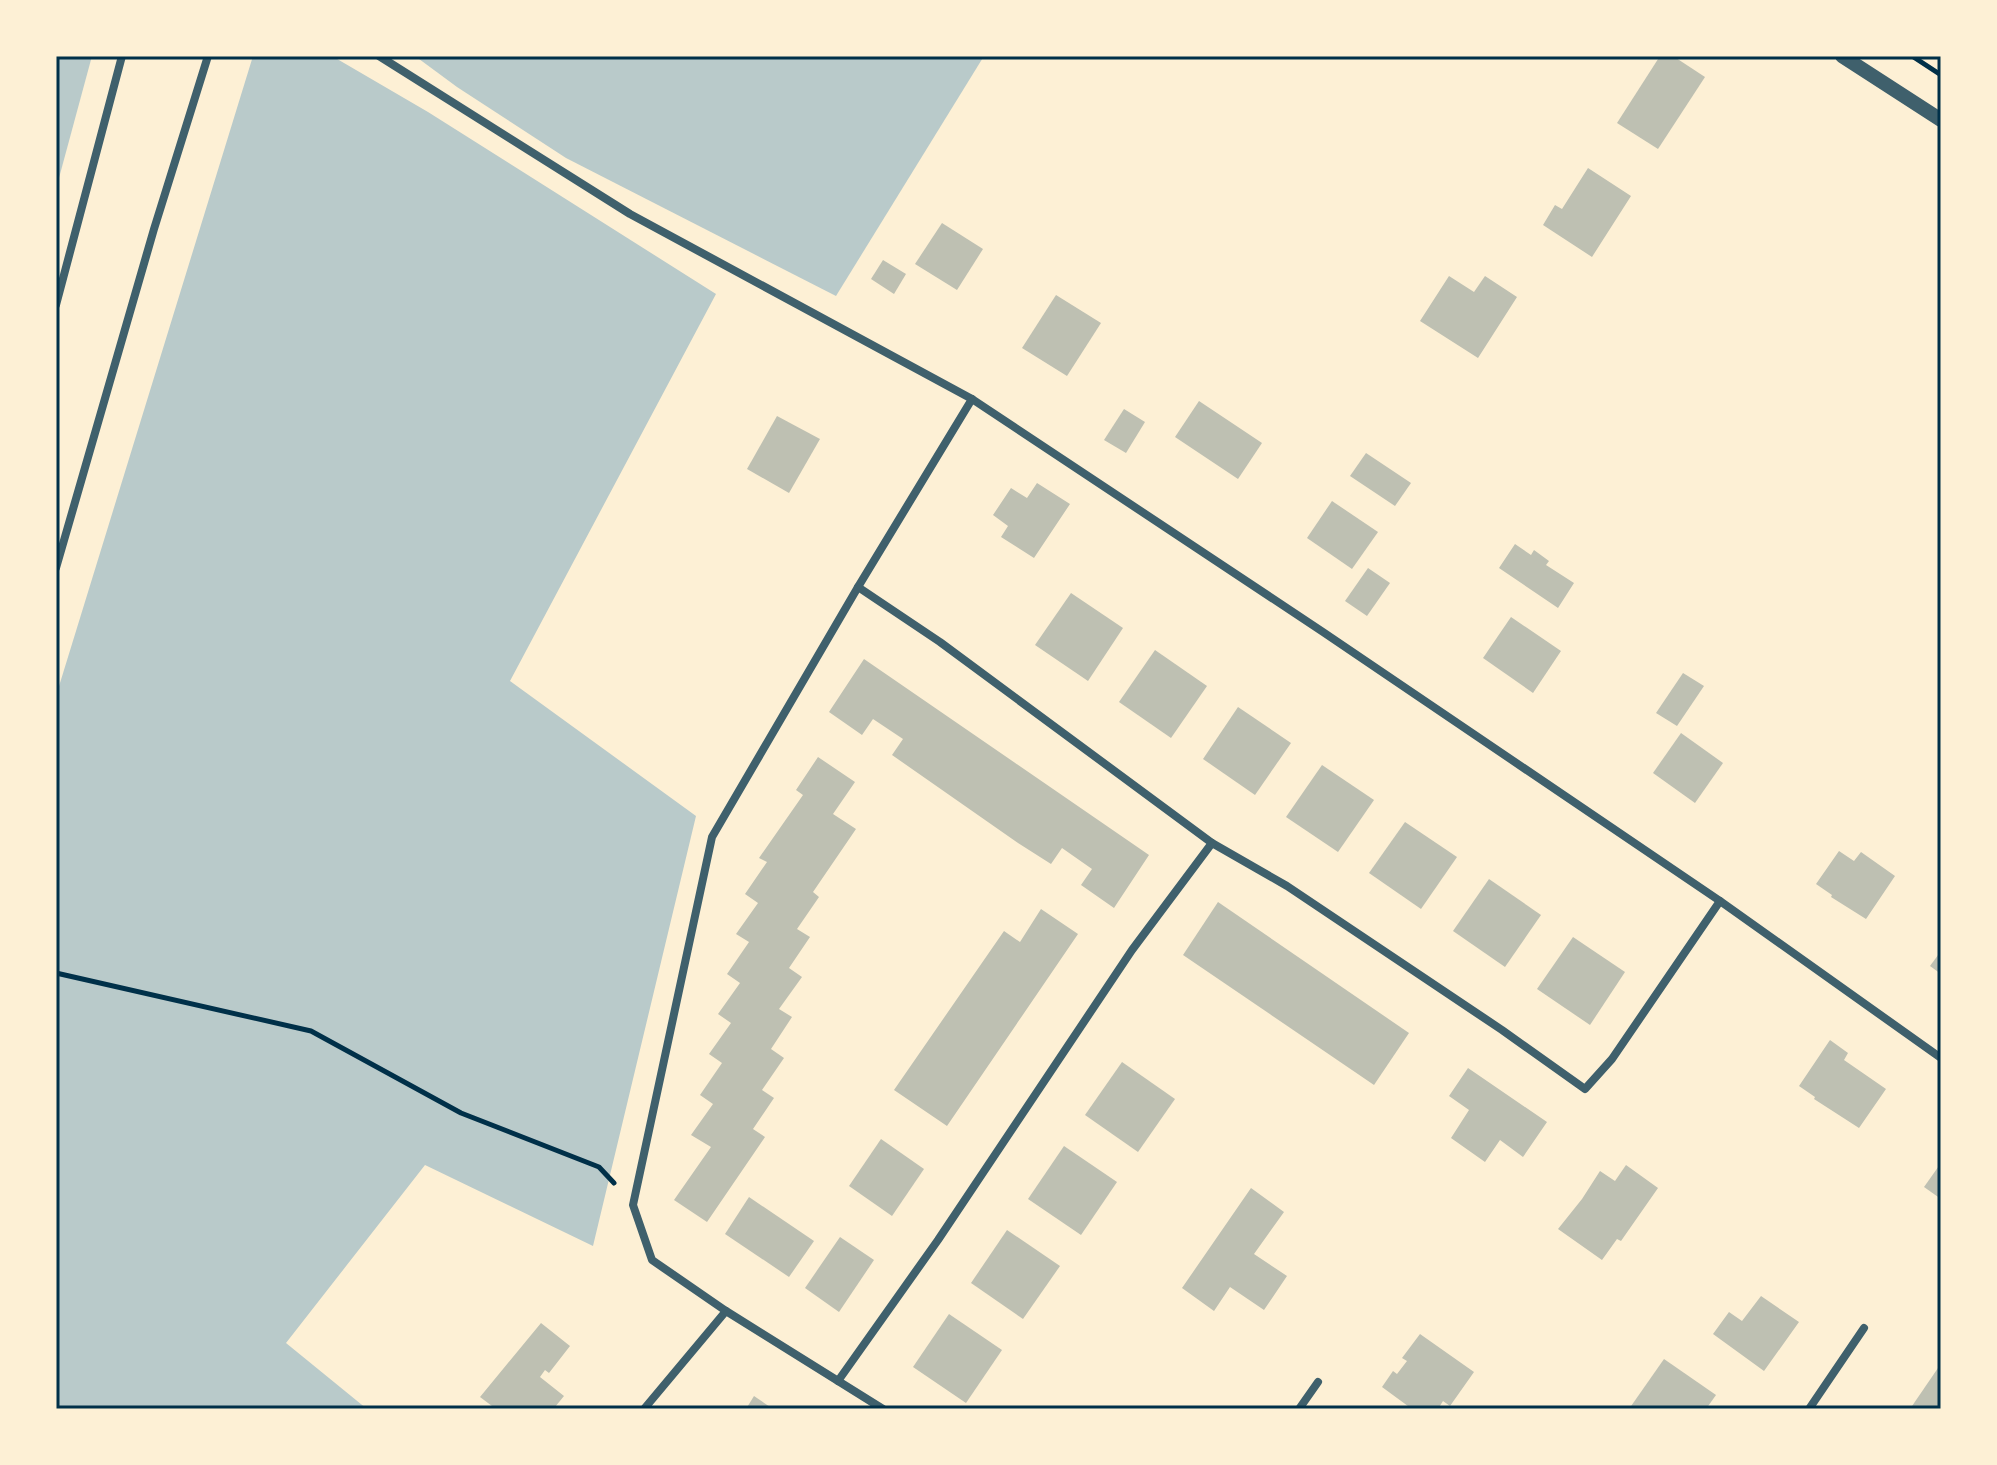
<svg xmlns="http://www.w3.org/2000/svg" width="1997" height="1465" font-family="Commissioner,sans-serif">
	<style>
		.green { fill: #b9caca }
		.building { fill: #bec0b2 }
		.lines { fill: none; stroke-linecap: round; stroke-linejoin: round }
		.path { stroke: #003049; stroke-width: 5 }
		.minor { stroke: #3f606c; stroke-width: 8 }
		.tertiary { stroke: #3f606c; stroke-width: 14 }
		.neatline { fill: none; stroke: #003049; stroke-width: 3 }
	</style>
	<rect width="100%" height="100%" fill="#fdf0d5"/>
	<g class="green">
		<path d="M56,56h36l-36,133z"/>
		<path d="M253,56h79l96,56 288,182 -206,387 186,135 -103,430 -168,-81 -139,178 81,66h-311v-713z"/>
		<path d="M415,56h569l-148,240 -270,-138 -109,-71z"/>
	</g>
	<g class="building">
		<path d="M1660,56h13l32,21 -47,72 -41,-26z"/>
		<path d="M1588,168l43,28 -39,61 -49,-32 12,-20 7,4z"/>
		<path d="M942,223l41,26 -26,41 -42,-26z"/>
		<path d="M883,260l23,14 -12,20 -23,-15z"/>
		<path d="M1449,276l25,16 11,-16 32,21 -39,61 -58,-37z"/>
		<path d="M1056,295l45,28 -34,53 -45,-28z"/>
		<path d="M1199,401l63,42 -24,36 -63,-42z"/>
		<path d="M1124,409l21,13 -19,31 -22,-13z"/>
		<path d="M777,416l43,23 -31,54 -42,-24z"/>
		<path d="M1366,453l45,30 -16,23 -45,-30z"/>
		<path d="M1037,483l33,21 -36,54 -33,-21 7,-11 -15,-11 18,-27 16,10z"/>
		<path d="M1332,501l46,31 -26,37 -45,-31z"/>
		<path d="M1515,544l16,11 3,-5 15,11 -3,4 28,18 -16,25 -59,-40z"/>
		<path d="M1368,568l22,15 -23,33 -22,-15z"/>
		<path d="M1071,593l52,35 -35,53 -53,-36z"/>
		<path d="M1511,617l50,34 -28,42 -50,-35z"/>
		<path d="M1155,650l52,36 -36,52 -52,-36z"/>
		<path d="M864,659l285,196 -35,53 -33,-23 11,-16 -30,-21 -11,16 -33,-21 -126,-88 11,-16 -30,-20 -11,16 -33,-23z"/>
		<path d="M1683,673l21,13 -27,40 -21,-13z"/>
		<path d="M1238,707l53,36 -36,52 -52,-36z"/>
		<path d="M1681,733l42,30 -28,40 -42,-30z"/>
		<path d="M818,757l37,25 -22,32 23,15 -43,63 6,5 -22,32 13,8 -21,31 13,9 -23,32 13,8 -21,32 13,9 -22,32 12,8 -21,31 12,8 -58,85 -33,-22 37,-53 -20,-12 22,-31 -13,-9 22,-32 -13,-9 22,-31 -13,-9 22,-31 -13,-9 22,-32 -13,-8 22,-31 -13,-9 22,-32 -8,-4 44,-63 -7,-5z"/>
		<path d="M1322,765l52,35 -36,52 -52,-35z"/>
		<path d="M1405,822l52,35 -36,52 -52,-36z"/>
		<path d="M1839,851l15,10 7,-9 34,24 -29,43 -35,-22 1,-2 -16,-11z"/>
		<path d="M1489,879l52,36 -36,52 -52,-36z"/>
		<path d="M1218,902l191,131 -35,52 -191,-130z"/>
		<path d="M1041,909l37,25 -131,192 -53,-36 110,-159 16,11z"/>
		<path d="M1573,937l52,35 -35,53 -53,-36z"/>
		<path d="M1941,951v23l-11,-8z"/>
		<path d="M1830,1040l18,13 -4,7 42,29 -27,39 -45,-29 1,-2 -16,-11z"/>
		<path d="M1122,1062l53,37 -37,53 -53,-37z"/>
		<path d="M1468,1068l79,54 -24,35 -23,-17 -15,22 -34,-24 18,-28 -20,-14z"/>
		<path d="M881,1139l43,30 -32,47 -43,-30z"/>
		<path d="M1064,1146l53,36 -36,53 -53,-36z"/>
		<path d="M1941,1163v36l-17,-12z"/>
		<path d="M1626,1165l32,23 -37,53 -4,-2 -15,21 -44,-31 24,-30 18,-28 15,10z"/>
		<path d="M1251,1188l33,24 -30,42 33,22 -23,34 -34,-23 -16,24 -32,-23z"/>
		<path d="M749,1197l65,44 -25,36 -64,-43z"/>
		<path d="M1007,1230l53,36 -37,53 -52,-36z"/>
		<path d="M840,1237l34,23 -35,52 -34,-24z"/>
		<path d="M1761,1296l38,26 -35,49 -51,-37 16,-22 13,9z"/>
		<path d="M949,1314l53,36 -36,53 -53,-36z"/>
		<path d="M541,1323l29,23 -21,27 -4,-3 -5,7 24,19 -9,11 3,2h-62l-16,-12z"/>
		<path d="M1420,1334l54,38 -24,34 -7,-5 -5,8h-26l-30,-22 11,-16 4,3 10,-13 -5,-3z"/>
		<path d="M1664,1359l52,36 -10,14h-77z"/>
		<path d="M1938,1368l3,2v39h-31z"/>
		<path d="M754,1396l19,13h-27z"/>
	</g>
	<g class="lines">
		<g class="path">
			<path d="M1912,56l29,19"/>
			<path d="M56,973l255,58 150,82 138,54 15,16"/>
		</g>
		<g class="minor">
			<path d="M379,56l251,158 342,185 351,233 397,269 221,157"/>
			<path d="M56,305l66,-249"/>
			<path d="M56,568l98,-339 54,-173"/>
			<path d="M858,587l82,55 272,201 75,43 215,144 83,59 27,-30 108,-158"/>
			<path d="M838,1381l100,-141 194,-290 80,-107"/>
			<path d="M644,1409l82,-98"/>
			<path d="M883,1409l-157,-98 -74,-51 -19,-55 79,-368 146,-250 114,-188"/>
			<path d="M1299,1409l19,-27"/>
			<path d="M1809,1409l55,-81"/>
		</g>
		<path class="tertiary" d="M1842,56l99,64"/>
	</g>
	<rect width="1997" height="1465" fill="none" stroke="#fdf0d5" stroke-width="116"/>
	<rect x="58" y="58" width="1881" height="1349" class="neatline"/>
</svg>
